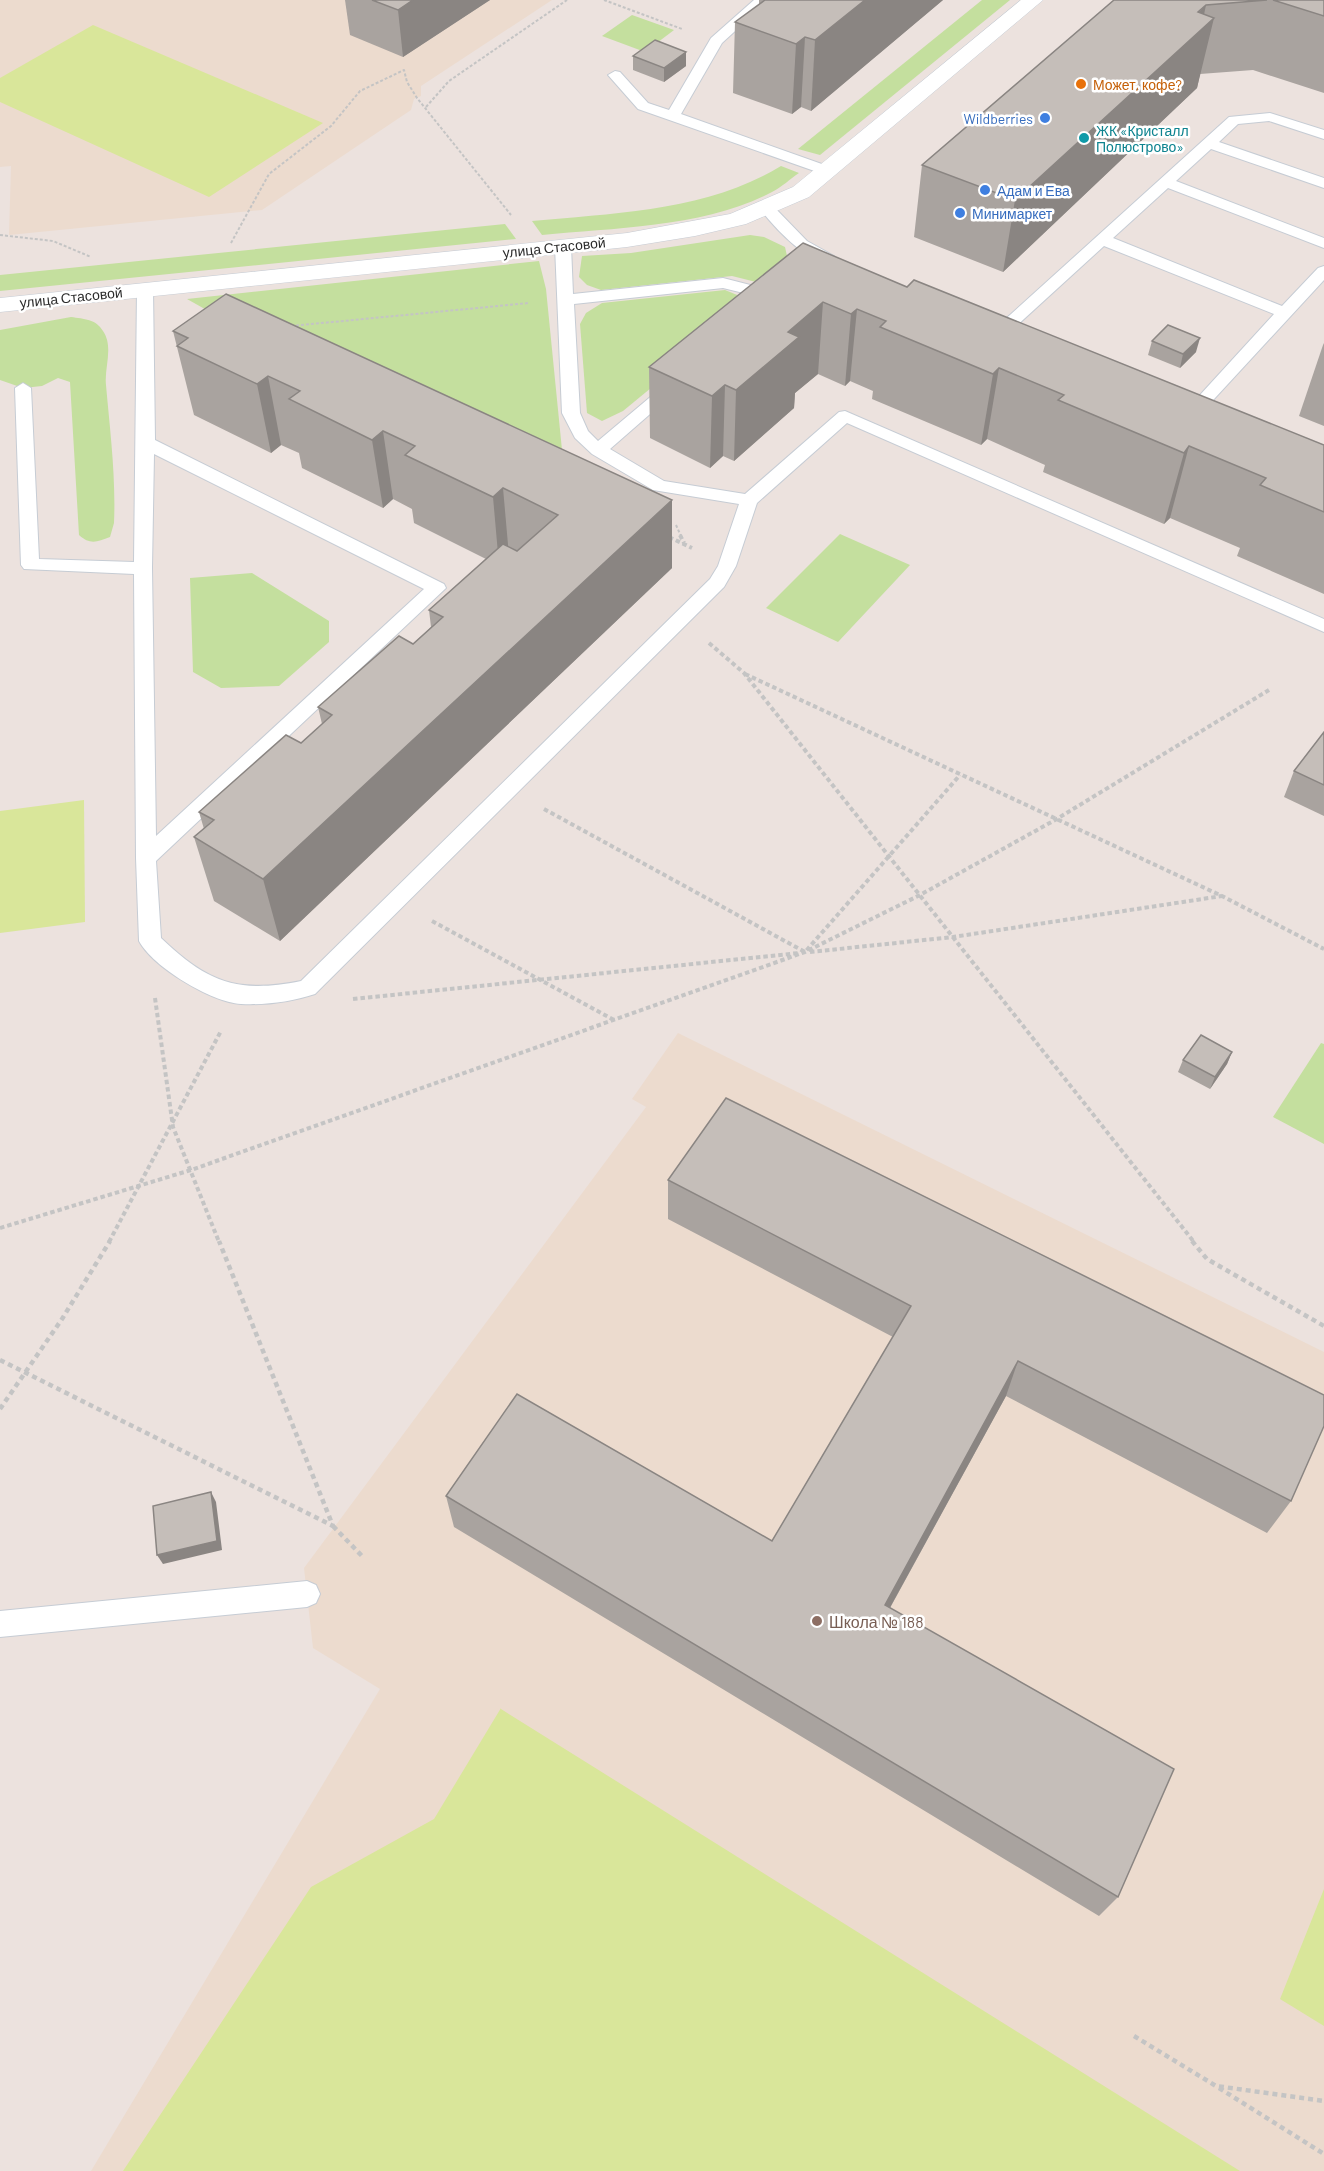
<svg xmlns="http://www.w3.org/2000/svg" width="1324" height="2171" font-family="Barlow,sans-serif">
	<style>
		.education { fill: #ecdbce }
		.green { fill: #c4df9e }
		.pitch { fill: #d9e69a }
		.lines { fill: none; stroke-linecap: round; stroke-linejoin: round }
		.lane-casing { stroke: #c6ccd4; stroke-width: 2 }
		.street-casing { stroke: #c6ccd4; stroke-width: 1 }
		.path-far2 { stroke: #c4c4c4; stroke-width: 2; stroke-dasharray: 3 2; stroke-linecap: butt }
		.path-far1 { stroke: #c4c4c4; stroke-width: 4; stroke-dasharray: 4.5 3; stroke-linecap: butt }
		.path { stroke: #c4c4c4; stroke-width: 4.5; stroke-dasharray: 5 4; stroke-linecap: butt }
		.lane { fill: #fff; fill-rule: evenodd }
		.street { fill: #fff; fill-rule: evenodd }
		.wall { fill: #a9a39f }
		.shaded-wall { fill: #8a8582 }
		.building { fill: #c5beb9; stroke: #8a8582; stroke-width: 1.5 }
		.food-dot { fill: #e8710a; stroke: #fff; stroke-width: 2 }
		.shop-dot { fill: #3f7fe0; stroke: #fff; stroke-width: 2 }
		.culture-dot { fill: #0f9aa8; stroke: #fff; stroke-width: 2 }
		.education-dot { fill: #8d6e63; stroke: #fff; stroke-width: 2 }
		.labels { text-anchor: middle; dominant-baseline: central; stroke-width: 5; stroke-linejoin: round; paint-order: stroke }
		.far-food-label { font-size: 14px; fill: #c56008; stroke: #fff; text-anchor: start }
		.far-shop-label { font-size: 14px; fill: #366cbe; stroke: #fff; text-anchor: start }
		.far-culture-label { font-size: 14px; fill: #0d838f; stroke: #fff; text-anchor: start }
		.far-street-label { font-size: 14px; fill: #2b2b2b; stroke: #fff }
		.education-label { font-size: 16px; fill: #785e54; stroke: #fff; text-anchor: start }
	</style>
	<rect width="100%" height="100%" fill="#ece2de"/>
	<g class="education">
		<path d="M0,0h552l-131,86v10l-7,3 -3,11 -149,100 -253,25 2,-69 -11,1z"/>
		<path d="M678,1033l646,319v819h-1233l289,-482 -67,-41 -9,-80 342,-461 -14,-8z"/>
	</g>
	<g class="green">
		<path d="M982,0h28l-190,155 -22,-6z"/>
		<path d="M632,15l42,15 -29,22 -43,-16z"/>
		<path d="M781,166l18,7c-9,6 -17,14 -27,19 -65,35 -157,36 -230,43l-10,-14c84,-8 175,-10 249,-55z"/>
		<path d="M505,224l11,15 -516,52v-16z"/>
		<path d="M750,235l14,2 21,10 2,9 -23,28 -32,-8 -131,14 -14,-5 -8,-8 3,-21 49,-3z"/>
		<path d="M539,261l7,28 16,161 -302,-110 -73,-41z"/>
		<path d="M725,290l22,9v10l-124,102 -21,10 -15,-8 -7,-89 6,-11 16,-10z"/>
		<path d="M71,317c13,2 25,2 32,14 11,16 1,37 3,54 4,45 10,92 8,138l-4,14c-13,5 -20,8 -31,-2l-9,-153 -12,-4 -16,8 -19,2 -23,-8v-50z"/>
		<path d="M840,534l70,31 -72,77 -72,-34z"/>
		<path d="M252,573l77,48v21l-50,44 -58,2 -28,-16 -3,-94z"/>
		<path d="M1321,1043l3,1v100l-51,-27z"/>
	</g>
	<g class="pitch">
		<path d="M93,25l230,98 -114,74 -209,-95v-24z"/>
		<path d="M84,800l1,122 -85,11v-122z"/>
		<path d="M501,1708v1l739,462h-1117l188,-284 123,-68z"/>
		<path d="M1324,1889v137l-44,-27z"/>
	</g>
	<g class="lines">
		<g class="lane-casing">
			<g id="lane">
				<path d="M754,0h15l-47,43 -41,71 152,54 3,3 -3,3h-10l-185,-65 -30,-34 7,-4 5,1 28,31 21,7 42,-72z"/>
				<path d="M1270,113l54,17v9l-55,-18 -31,3 -19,18 105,36v10l-113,-39 -35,32 148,57v10l-156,-60 -55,50 169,68 36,-38 6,-2v14l-121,131 -6,1 -8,-5 85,-93 -170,-68 -92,84h-12l-2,-3 2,-3 229,-207z"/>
				<path d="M769,205l5,2 33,34 27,15 2,3 -2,3c-23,6 -60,-35 -73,-52z"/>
				<path d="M563,241l8,5 2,48 150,-16 59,15 2,3 -8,5 -53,-13 -149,16 6,109 8,18 10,10 69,-58h12l2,4 -71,62 54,32 81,13 94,-82 6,-1 479,208v13l-477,-209 -90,80 -21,63 -12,21 -409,407c-24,8 -49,11 -74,10 -30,-2 -88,-37 -102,-63l-3,-83 -2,-284 -110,-5 -3,-4 -6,-177 8,-5 8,5 8,171 95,3 3,-273 8,-5 6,2 2,3 2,151 289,144 2,4 -290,273 5,77c46,44 76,56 140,43l409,-402 8,-13 21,-62 -86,-14 -61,-36 -17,-16 -13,-25 -7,-167zM154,454l270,135 -268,247 -4,-268z"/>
				<path d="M307,1581l9,4 4,9 -4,9 -9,4 -307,30v-26z"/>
			</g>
		</g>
		<g class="street-casing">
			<path id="street" d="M1021,0h22l-234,197 -63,27 -51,12 -68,11 -627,65v-14l627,-65 103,-19 63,-27z"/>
		</g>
		<g class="path-far2">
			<path d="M604,0l78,29"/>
			<path d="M426,107l23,-26 118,-81"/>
			<path d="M0,235l53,6 38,16"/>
			<path d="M231,243l38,-69 62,-48 29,-35 44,-21 3,12 10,16 94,117"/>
			<path d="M291,326l238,-23"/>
			<path d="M676,525l5,11"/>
		</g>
		<g class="path-far1">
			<path d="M680,535l4,8"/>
			<path d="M669,537l23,11"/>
			<path d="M709,643l35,30 450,569"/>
			<path d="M745,674l477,222 102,53"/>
			<path d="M544,809l261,143 155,-177"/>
			<path d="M432,921l182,99"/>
			<path d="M810,952l143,-15 269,-41"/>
			<path d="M155,998l18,129 46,115"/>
			<path d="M353,999l446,-46"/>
			<path d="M0,1228l191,-58 614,-218 115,-57 135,-75 214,-130"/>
			<path d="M109,1242l112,-211"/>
		</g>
		<g class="path">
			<path d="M1192,1241l15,18 117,67"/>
			<path d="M0,1360l333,166 -114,-285"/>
			<path d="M0,1409l62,-90 48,-78"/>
			<path d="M333,1526l29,30"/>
			<path d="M1134,2036l82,50 108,15"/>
			<path d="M1219,2088l105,66"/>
		</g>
		<use href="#lane" class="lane"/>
		<use href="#street" class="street"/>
	</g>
	<g class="wall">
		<path d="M345,0h145l-87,57 -53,-22z"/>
		<path d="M759,0h184l-132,111 -10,-4 -9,7 -59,-21 2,-71 24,-17z"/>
		<path d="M1114,0h210v93l-71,-23 -53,4 -3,14 -194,184 -89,-35 8,-72z"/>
		<path d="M686,52v14l-22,16 -31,-12v-14z"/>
		<path d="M803,243l104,44 417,158v149l-87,-38 3,-8 -70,-30 -6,6 -121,-52 2,-7 -58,-26 -6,6 -109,-46 1,-8 -23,-10 -5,5 -27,-12 -23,19 -1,15 -60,53 -11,-5 -13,12 -60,-30 -1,-71z"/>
		<path d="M173,331l499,237 -392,373 -66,-40 -20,-64 10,-8 -5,-17 102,-69 21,-19 -4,-17 95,-63 18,-17 -2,-17 57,-51 -72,-36 -2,-14 -19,-10 -10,9 -81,-40 -3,-15 -18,-8 -10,8 -77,-38z"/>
		<path d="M1152,341l44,11 -16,16 -32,-13z"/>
		<path d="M1324,343v83l-25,-10 24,-71z"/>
		<path d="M1324,732v84l-40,-19 10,-26z"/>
		<path d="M1232,1052l-5,12 -17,25 -32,-17 5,-12z"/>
		<path d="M668,1180l623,321 -24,32 -261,-137 -116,212 228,289 -19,19 -645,-389 -8,-31 326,45 121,-204 -225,-118z"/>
	</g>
	<g class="shaded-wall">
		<path d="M413,0h77l-87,57 -5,-47z"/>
		<path d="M865,0h78l-132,111 4,-71z"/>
		<path d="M1206,5l-5,24 13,-11 -17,70 -194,184 12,-72z"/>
		<path d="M805,37l-4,70 -9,7 4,-70z"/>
		<path d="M686,52v14l-22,16v-14z"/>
		<path d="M823,302l-5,72 -23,19 -1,15 -60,53 2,-71 52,-58z"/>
		<path d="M857,309l-7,72 -5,5 6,-72z"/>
		<path d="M1200,338l-4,14 -16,16 3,-14z"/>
		<path d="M999,368l-12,71 -6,6 12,-71z"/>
		<path d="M268,376l13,69 -10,8 -14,-69z"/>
		<path d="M725,385l-2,71 -13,12 2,-72z"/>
		<path d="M383,431l10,68 -10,9 -11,-68z"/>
		<path d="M1189,446l-19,72 -6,6 20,-71z"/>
		<path d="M503,488l6,68 -10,9 -6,-68z"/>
		<path d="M672,500v68l-392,373 -17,-62z"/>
		<path d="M1232,1052l-5,12 -17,25 5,-12z"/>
		<path d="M1018,1361l-12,35 -130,237 9,-28z"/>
		<path d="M211,1492l5,10 6,48 -59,14 -6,-9z"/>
	</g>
	<g class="building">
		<path d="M372,0h41l-15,10z"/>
		<path d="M765,0h100l-50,40 -10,-3 -9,7 -61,-22z"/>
		<path d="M1114,0h153l-61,5 -8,7 16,6 -199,182 -93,-35z"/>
		<path d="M1273,0h51v16z"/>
		<path d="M655,40l31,12 -22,16 -31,-12z"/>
		<path d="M803,243l104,44 7,-7 410,165v67l-64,-27 6,-7 -77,-32 -5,7 -126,-53 6,-5 -65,-27 -6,6 -113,-47 6,-6 -29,-12 -6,5 -28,-12 -35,30 11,5 -63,53 -11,-5 -13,11 -63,-29z"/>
		<path d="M226,294l446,206 -409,379 -69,-42 20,-17 -15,-8 87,-77 15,8 31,-28 -14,-8 81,-71 14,8 30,-27 -14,-7 74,-66 14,7 41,-36 -55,-27 -10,9 -88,-42 10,-9 -32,-15 -11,9 -83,-41 11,-8 -32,-15 -11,8 -80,-38 11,-8 -15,-7z"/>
		<path d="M1168,325l32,13 -17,16 -31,-13z"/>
		<path d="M1324,732v53l-30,-14z"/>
		<path d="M1201,1035l31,17 -17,25 -32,-17z"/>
		<path d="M726,1098l598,297v31l-33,75 -273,-140 -133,244 289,164 -56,128 -672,-401 71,-102 255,147 139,-235 -243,-126z"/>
		<path d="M211,1492l6,49 -60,14 -4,-49z"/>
	</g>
	<circle class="food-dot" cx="1081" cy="84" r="6"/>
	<g class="shop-dot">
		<circle cx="1045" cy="118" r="6"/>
		<circle cx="985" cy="190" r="6"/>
		<circle cx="960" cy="213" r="6"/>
	</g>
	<circle class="culture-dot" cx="1084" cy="138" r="6"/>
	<circle class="education-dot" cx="817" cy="1621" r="6"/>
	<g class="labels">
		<g class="far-food-label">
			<text x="1093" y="84">Может, кофе?</text>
		</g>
		<g class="far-shop-label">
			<text x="1033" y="118" text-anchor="end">Wildberries</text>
			<text x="997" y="190">Адам и Ева</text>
			<text x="972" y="213">Минимаркет</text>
		</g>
		<g class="far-culture-label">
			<text x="1096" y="130">ЖК «Кристалл<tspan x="1096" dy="16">Полюстрово»</tspan></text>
		</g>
		<g class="far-street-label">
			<text transform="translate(554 247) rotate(-6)">улица Стасовой</text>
			<text transform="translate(71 297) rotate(-6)">улица Стасовой</text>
		</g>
		<g class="education-label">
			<text x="829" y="1621">Школа № 188</text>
		</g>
	</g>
</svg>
